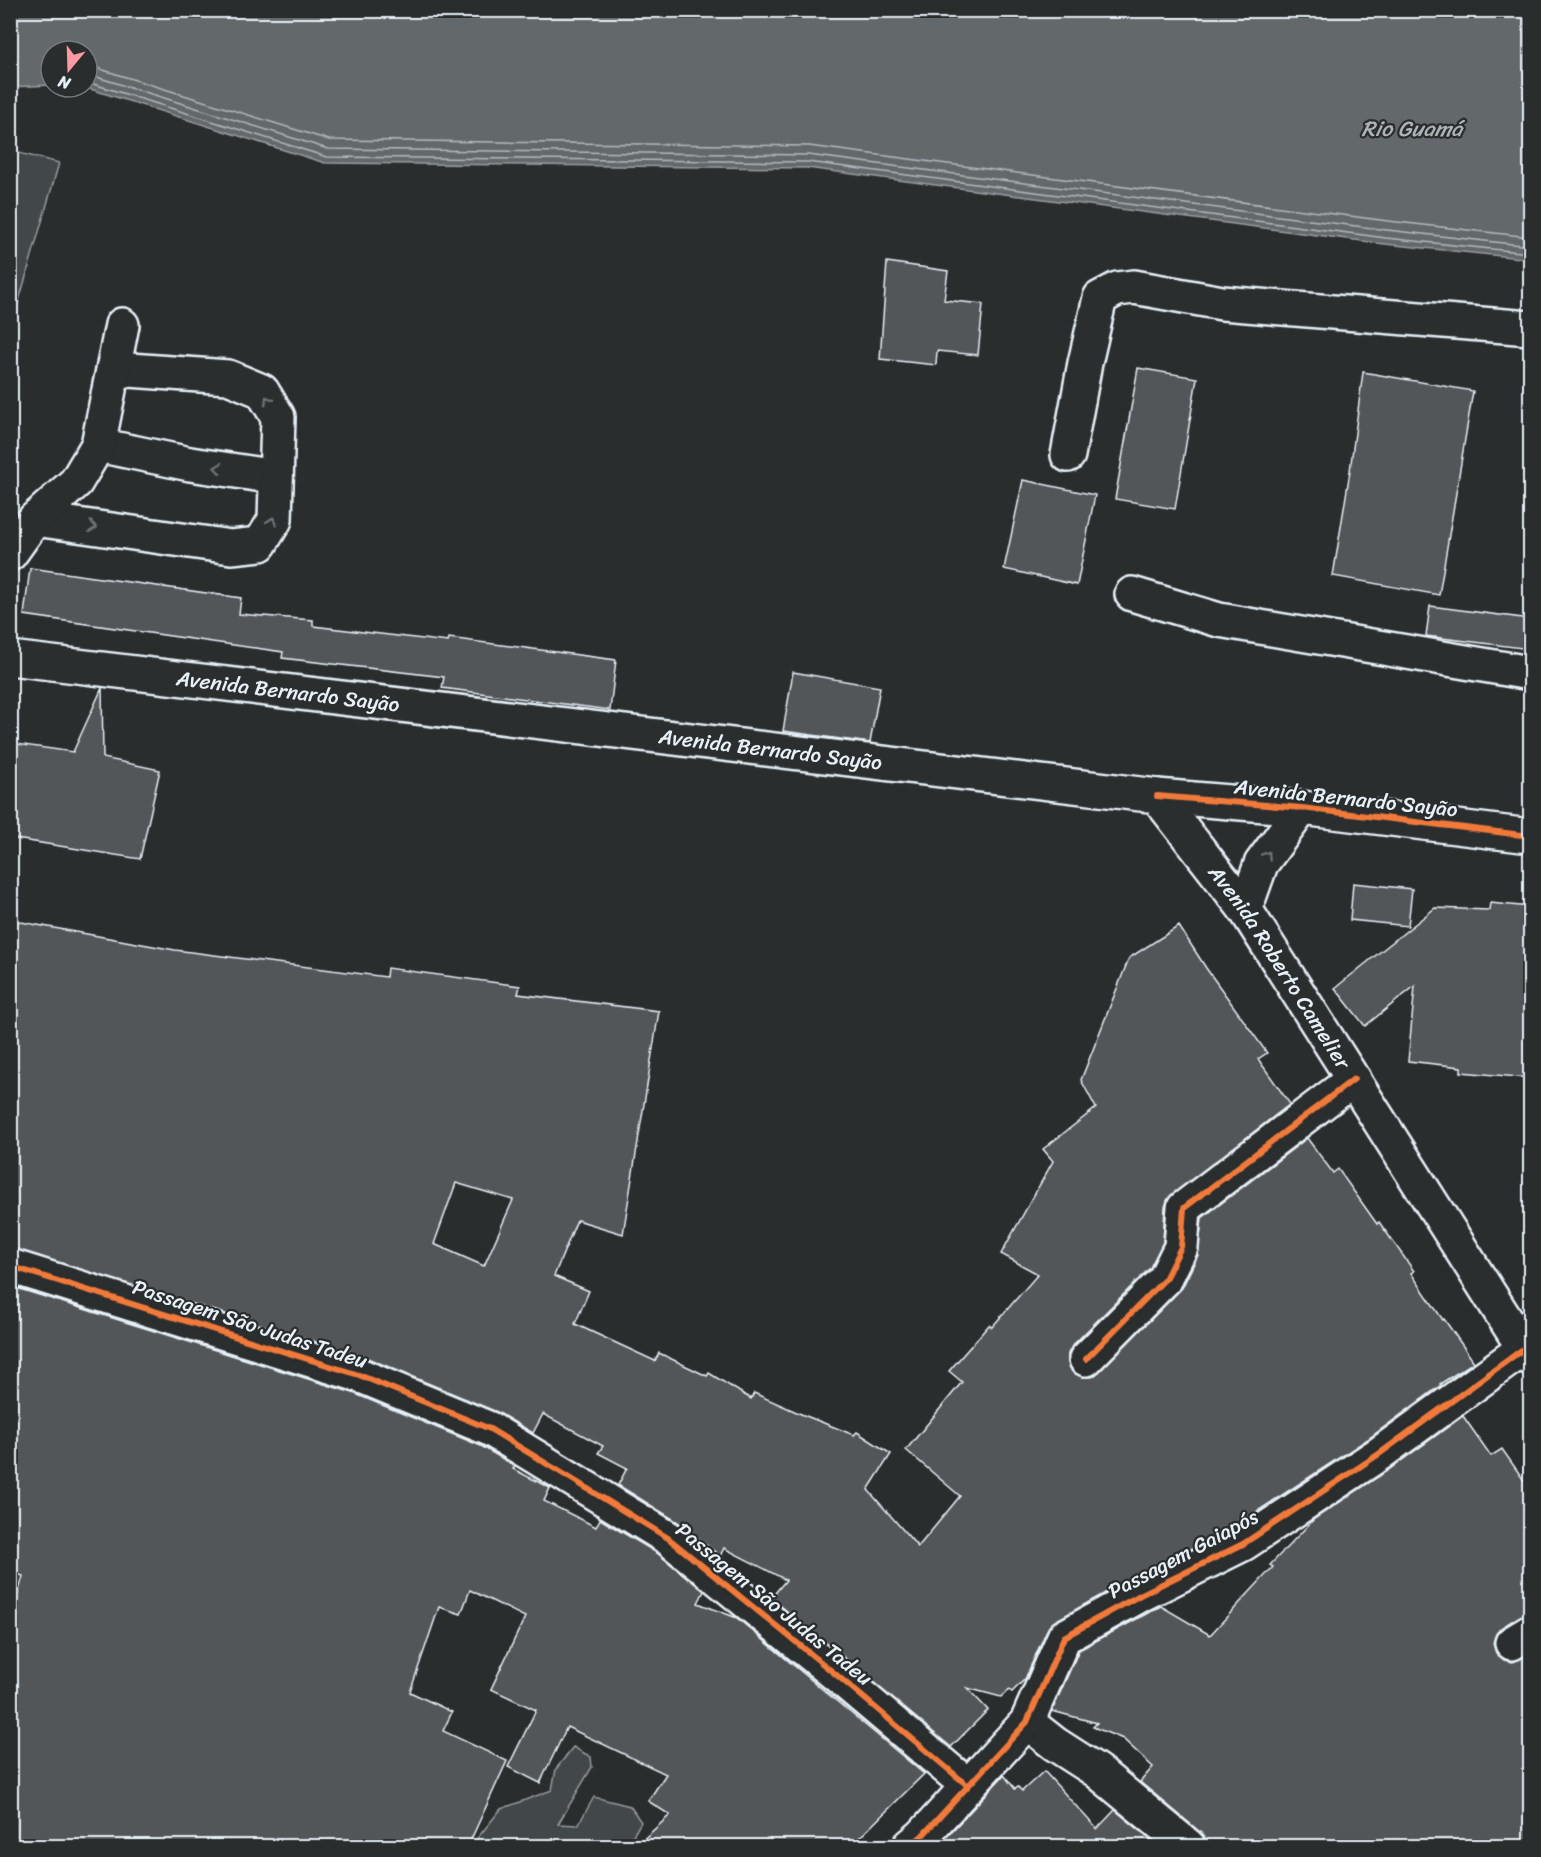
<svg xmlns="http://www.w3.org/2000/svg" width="1541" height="1857" font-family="Sriracha,sans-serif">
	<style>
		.green { fill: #424648; stroke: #959ca0; stroke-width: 1.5 }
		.water { fill: #63686b; stroke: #989fa3; stroke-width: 1.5 }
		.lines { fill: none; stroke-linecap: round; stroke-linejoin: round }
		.shore { stroke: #b3bac0; stroke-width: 1.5 }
		.building { fill: #535759; stroke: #e8f1f8; stroke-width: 1.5; fill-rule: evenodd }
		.minor-casing { stroke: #e8f1f8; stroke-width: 38 }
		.major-casing { stroke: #e8f1f8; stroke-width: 38 }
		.minor { stroke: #2a2d2e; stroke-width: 33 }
		.major { stroke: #2a2d2e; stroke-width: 33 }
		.cycleway-casing { stroke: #2a2d2e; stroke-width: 10 }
		.cycleway { stroke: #f17a3a; stroke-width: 6 }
		.oneway { stroke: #6c7275 }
		.labels { text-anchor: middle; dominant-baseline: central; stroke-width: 4.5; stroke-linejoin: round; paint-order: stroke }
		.street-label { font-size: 21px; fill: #e8f1f8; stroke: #2a2d2e }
		.water-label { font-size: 22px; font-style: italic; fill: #acb3b9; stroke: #2a2d2e }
	</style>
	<rect width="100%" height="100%" fill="#2a2d2e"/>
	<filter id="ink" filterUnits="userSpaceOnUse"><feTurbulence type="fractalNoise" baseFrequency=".0167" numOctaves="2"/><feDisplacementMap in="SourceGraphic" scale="12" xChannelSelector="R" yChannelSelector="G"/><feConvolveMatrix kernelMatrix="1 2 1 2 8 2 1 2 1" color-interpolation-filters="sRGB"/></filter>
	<g filter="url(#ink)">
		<g class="green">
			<path d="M11,151l48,12 -48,165 -1,-177z"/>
			<path d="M573,1747l18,10 1,10 -34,57 20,1 16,-28 36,9 11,16 -14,24h-156l30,-37 51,-19 4,-21z"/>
		</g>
		<path class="water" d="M11,10l1519,1v248l-145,-15 -578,-76 -482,-5 -241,-76h3v-36h-36v34l-40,2z"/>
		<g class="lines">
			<g class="shore">
				<path d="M87,65l242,75 480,6 579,75 142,16"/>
				<path d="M87,74l241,75 480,6 579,75 143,16"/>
				<path d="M87,82l240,75 481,5 578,76 144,15"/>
			</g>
		</g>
		<g class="building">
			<path d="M887,262l61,9 -4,29 39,4 -5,51 -41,-4 -1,14 -56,-6z"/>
			<path d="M1138,368l59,10 -22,131 -60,-10z"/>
			<path d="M1363,372l110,19 -34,204 -106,-19 17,-105z"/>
			<path d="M1023,480l72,15 -18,90 -73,-16z"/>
			<path d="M30,568l211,30 -2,16 74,6v6l135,16 1,-4 167,22 -6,50 -168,-22 2,-11 -162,-19 1,-6 -259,-37z"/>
			<path d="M1430,606l100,13v30l-104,-13z"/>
			<path d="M793,672l87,15 -10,56 -87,-12z"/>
			<path d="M102,688l1,70 57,12 -20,89 -130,-21v-95l63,9z"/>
			<path d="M1353,883l59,6 -4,37 -58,-6z"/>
			<path d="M1490,903l40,4v171l-69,-6v-5l-53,-6 7,-75 -50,40 -30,-38 100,-80 54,2z"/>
			<path d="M10,920l165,30 211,27 1,-9 133,18 -2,8 141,17 -36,223 -46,-14 -23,56 35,15 -14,33 80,37 4,-8 48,23 2,-3 42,26 3,-6 47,21 53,21 3,-3 34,22 -23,36 50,57 42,-51 -54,-46 56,-68 -13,-11 40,-46 3,2 46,-53 -37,-20 52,-93 -10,-12 53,-41 -15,-28 48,-122 50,-32 27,42 61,85 -9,6 32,45 -122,95 -3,8 -2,35 -13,26 -78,78 -4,8v9l4,9 10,5h10l7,-5 83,-84 16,-33 4,-37 105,-80 26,35 5,-4 39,55 2,-2 35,49 -3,2 32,47 1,-1 30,43 -34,22 1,1 -73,54 -138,90 -96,48 -79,44 -8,9 -22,49 -13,13 -3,-2 -8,7 -34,-9 21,22 -37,37 -180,-149 15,-18 -62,-32 -4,8 -42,-34 -60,-37 9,-17 -29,-15 5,-7 -60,-32 -10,19 -36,-21 -132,-55 -355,-109zM456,1183l57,17 -29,66 -50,-22z"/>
			<path d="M10,1286l343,107 128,53 34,20 -2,3 37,19 -6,13 52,26 4,-8 57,34 47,38 -6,12 39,15 187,156 -73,72h-215l34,-31 -22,-14 18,-27 -99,-47 -27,56 -32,-16 28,-57 -45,-21 34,-72 -55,-27 -9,24 -22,-7 -29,85 42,20 -9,19 64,30 -39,85h-458v-223l13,-47 -13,-4z"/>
			<path d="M1463,1416l28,40 11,-7 28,40v124l-10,3 -18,11 -6,7 -3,9 3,10 8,7 9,2 17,-8v192h-324l-1,-7 -5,-7 -60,-50 13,-15 -30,-28 -30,-12 4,-4 -45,-12 27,-61 82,-44 49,29 63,-68 -3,-2 44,-46 76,-50z"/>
			<path d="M1044,1771l53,58 18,-19 44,36h-221l66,-71 11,14 3,-2 4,4z"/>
		</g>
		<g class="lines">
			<g class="minor-casing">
				<g id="minor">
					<path d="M98,445l92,19 86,13"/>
					<path d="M1068,455l17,-92 15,-65 17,-9 17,-2 88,16 308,25"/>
					<path d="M35,519l196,28 29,-3 15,-24 3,-103 -16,-26 -34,-14 -113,-8"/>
					<path d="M10,554l25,-35 41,-37 22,-37 24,-120"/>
					<path d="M1132,594l87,26 311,53"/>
					<path d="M1157,796l145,12 228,28"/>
					<path d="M10,1266l349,109 131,54 178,109 171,139 128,108"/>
					<path d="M1086,1359l79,-80 16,-32 3,-39 170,-129"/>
					<path d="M1512,1643l18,-11"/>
					<path d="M1027,1722l28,22 42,27 91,75"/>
					<path d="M910,1846l12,-10 105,-114 37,-85 78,-43 101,-50 136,-90 151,-110"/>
				</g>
			</g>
			<g class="major-casing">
				<g id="major">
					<path id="s1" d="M10,658l1147,138 88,113 285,449"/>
					<path d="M1245,909l16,-45 41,-56"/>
				</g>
			</g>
			<use href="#minor" class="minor"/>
			<use href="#major" class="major"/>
			<g class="cycleway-casing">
				<g id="cycleway">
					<path d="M1157,796l145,12 228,28"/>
					<path d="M10,1266l349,109 131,54 178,109 171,139 128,108"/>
					<path d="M1086,1359l79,-80 16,-32 3,-39 170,-129"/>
					<path d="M910,1846l12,-10 105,-114 37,-85 78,-43 101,-50 136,-90 151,-110"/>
				</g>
			</g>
			<use href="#cycleway" class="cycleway"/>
		</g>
		<defs><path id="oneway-chevron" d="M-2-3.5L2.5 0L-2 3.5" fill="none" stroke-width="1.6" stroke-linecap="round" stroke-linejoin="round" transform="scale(1.5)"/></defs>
		<g class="oneway">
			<use href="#oneway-chevron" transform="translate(268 400) rotate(-122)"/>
			<use href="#oneway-chevron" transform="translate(218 468) rotate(-172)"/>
			<use href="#oneway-chevron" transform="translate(272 521) rotate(-70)"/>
			<use href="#oneway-chevron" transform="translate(93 527) rotate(8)"/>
			<use href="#oneway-chevron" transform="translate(1267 855) rotate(-56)"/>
		</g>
	</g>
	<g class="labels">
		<g class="street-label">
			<text stroke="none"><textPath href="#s1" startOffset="280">Avenida Bernardo Sayão</textPath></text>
			<text stroke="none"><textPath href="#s1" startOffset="766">Avenida Bernardo Sayão</textPath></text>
			<text transform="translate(1346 798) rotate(6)">Avenida Bernardo Sayão</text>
			<text stroke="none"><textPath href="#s1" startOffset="1366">Avenida Roberto Camelier</textPath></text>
			<text transform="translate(250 1324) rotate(18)">Passagem São Judas Tadeu</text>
			<text transform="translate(1183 1554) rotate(-28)">Passagem Gaiapós</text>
			<text transform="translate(774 1604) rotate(39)">Passagem São Judas Tadeu</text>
		</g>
		<g class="water-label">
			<text x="1412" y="128">Rio Guamá</text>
		</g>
	</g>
	<rect width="1541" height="1857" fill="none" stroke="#2a2d2e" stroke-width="36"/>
	<rect x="18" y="18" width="1505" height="1821" fill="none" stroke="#e8f1f8" stroke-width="2" filter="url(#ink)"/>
	<g transform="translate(69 69) rotate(199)"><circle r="28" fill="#2a2d2e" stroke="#767b7f" stroke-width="1.5"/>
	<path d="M0-4.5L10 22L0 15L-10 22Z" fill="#ff9aa2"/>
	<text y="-9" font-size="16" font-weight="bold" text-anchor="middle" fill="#e8f1f8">N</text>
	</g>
</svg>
